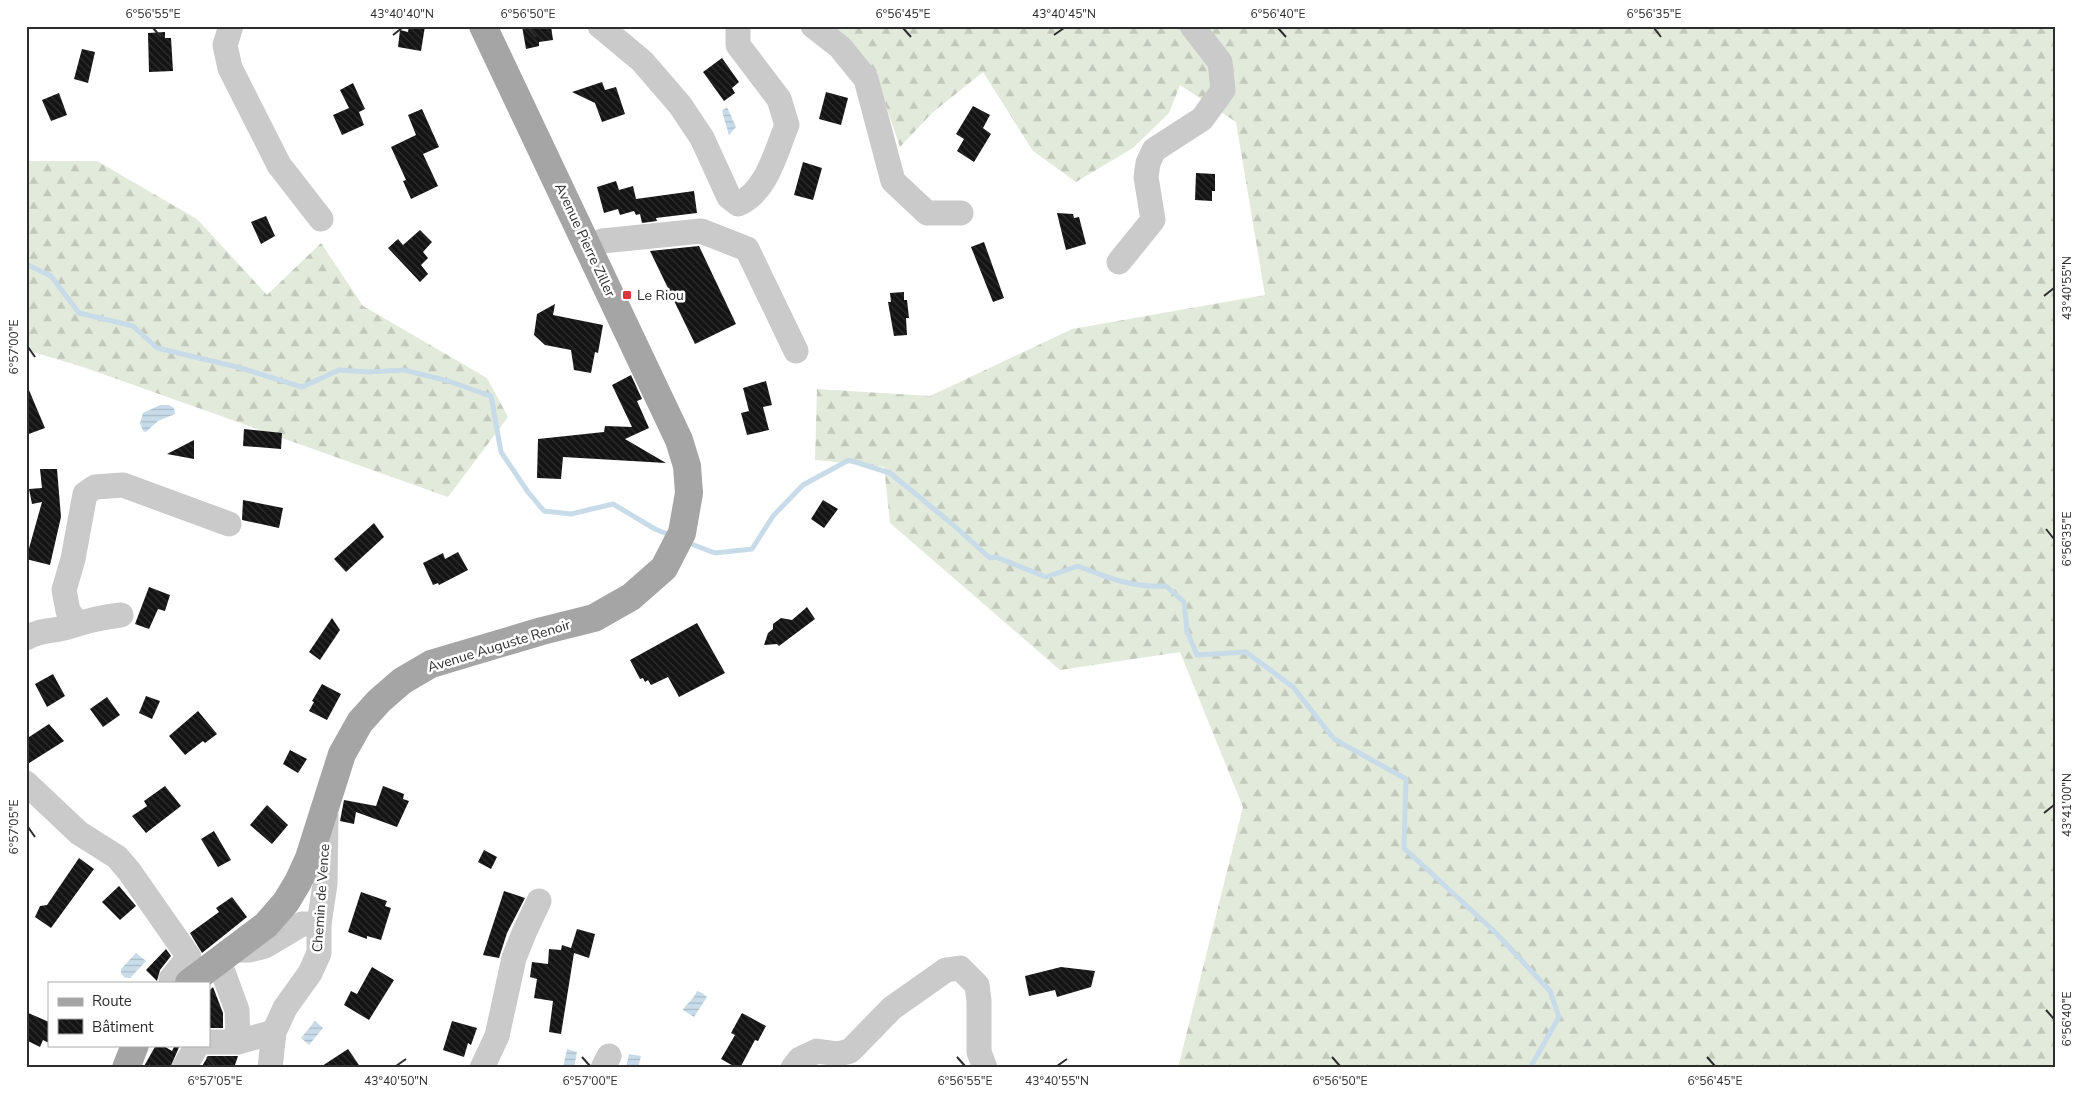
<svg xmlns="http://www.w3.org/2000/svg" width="2081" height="1094" font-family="'Nunito Sans',sans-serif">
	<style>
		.forest { fill: url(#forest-firs) }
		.water { fill: url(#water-rules) }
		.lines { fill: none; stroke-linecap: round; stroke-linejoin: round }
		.stream { stroke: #c7dbe9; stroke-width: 5 }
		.building { fill: url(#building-back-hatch) }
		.minor { stroke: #cacaca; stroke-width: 25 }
		.major { stroke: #a5a5a5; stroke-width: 28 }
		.ticks { fill: none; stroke: #2d2d2d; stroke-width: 2 }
		.poi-dot { fill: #de353d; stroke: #fff; stroke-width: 2 }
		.labels { text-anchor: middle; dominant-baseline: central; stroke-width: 5; stroke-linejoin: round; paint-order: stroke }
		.street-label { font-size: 14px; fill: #2d2d2d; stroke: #fff }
		.poi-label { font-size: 14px; fill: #2d2d2d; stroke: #fff; text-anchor: start }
		.neatline { fill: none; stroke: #2d2d2d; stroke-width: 2 }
		.ticks-label { font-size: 12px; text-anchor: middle; fill: #2d2d2d }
	</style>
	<defs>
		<pattern id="forest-firs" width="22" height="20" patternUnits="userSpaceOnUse" patternTransform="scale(1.25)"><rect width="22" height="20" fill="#e2eadb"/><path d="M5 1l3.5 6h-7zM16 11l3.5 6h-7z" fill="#c2c9bc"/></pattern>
		<pattern id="water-rules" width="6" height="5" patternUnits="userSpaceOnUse" patternTransform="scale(1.25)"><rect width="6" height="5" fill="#c7dbe9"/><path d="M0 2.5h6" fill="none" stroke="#abbcc8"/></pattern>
		<pattern id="building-back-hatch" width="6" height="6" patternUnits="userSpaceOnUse" patternTransform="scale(1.25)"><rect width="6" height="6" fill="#141414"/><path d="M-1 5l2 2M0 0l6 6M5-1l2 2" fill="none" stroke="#2e2e2e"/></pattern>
	</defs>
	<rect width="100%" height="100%" fill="#fff"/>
	<g class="forest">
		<path d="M822,26h1233v1042h-877l65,-261 -63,-155 -120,18 -170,-147 -6,-56 -69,-7 2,-71 113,7 142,-67 193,-34 -29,-173 -56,-37 -11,28 -36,35 -57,34 -43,-31 -50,-79 -51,41 -32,34 -25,-73z"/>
		<path d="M26,161h71l100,58 70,76 54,-52 42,63 124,72 21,39 -60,80 -365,-130 -57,-17z"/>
	</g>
	<g class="water">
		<path d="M727,107l9,20 -7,8 -7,-24z"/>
		<path d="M160,405h9l5,3 1,6 -17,7 -12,11 -3,-1 -3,-8 3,-10z"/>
		<path d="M136,953l10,8 -16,17 -6,-1 -3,-4v-4z"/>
		<path d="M697,991l5,2 5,4 -13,20 -11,-7c2,-5 11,-11 14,-19z"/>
		<path d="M315,1021l8,7 -14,17 -8,-7z"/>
		<path d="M567,1049l10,3 -3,16h-11z"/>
		<path d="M629,1054l12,2 -3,12h-12z"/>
	</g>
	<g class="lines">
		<g class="stream">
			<path d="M26,264l25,12 28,37 54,13 24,22 84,20 61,19 37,-17 29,2 36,-2 44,11 43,15 10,56 27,40 16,19 27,3 42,-10 42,25 17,7"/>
			<path d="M686,542l29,11 37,-4 21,-33 30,-31 46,-25 41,13 61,50 39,35 6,-1 50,20 32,-11c30,12 55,22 88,20l18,16 3,29 10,24 49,-3 47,35 41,52 72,40 -2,69 92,85 54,58 9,26 -29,51"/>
		</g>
	</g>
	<g class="building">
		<path d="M409,26h16l-4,25 -23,-4 2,-17 8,2z"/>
		<path d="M522,26h29l2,14 -14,2v4l-13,3z"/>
		<path d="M165,32v6h6l2,33 -24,1 -1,-39z"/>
		<path d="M82,49l13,3 -7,31 -14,-4z"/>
		<path d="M722,58l17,24 -7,6 3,5 -11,8 -21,-29z"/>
		<path d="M602,82l3,8 11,-3 9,27 -23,8 -7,-19 -23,-11z"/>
		<path d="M353,83l12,26 -6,3 5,13 -22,10 -9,-20 16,-7 -9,-18z"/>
		<path d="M826,92l22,6 -7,27 -22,-6z"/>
		<path d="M59,93l8,22 -16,6 -9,-21z"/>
		<path d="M973,106l17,9 -7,13 8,6 -17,28 -17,-11 7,-12 -8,-5z"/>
		<path d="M422,109l17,38 -16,7 15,32 -27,13 -8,-18 3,-1 -15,-33 25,-12 -8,-20z"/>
		<path d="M803,162l19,6 -9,32 -19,-5z"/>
		<path d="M1196,173l19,1v17h-3v10l-17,-1z"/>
		<path d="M616,181l3,9 14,-4 3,13 58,-8 3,22 -41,5 1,3 -15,2 -2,-9 -4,1 -2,-4 -14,4 -2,-6 -14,4 -7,-26z"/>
		<path d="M1057,213l16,1 1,4 5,-1 7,27 -20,6z"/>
		<path d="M266,216l9,20 -14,8 -10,-22z"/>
		<path d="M420,230l12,12 -9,10 5,6 -7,7 7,9 -8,8 -32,-34 10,-9 5,6z"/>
		<path d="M984,242l20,56 -11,4 -22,-55z"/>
		<path d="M699,246l37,78 -41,20 -45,-93z"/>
		<path d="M904,292v8h3l2,18h-3l1,17 -13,1 -6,-34h3l-1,-9z"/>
		<path d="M555,304l-2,11 50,10 -5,28 -3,-1 -4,21 -17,-3 -3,-20 -26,-5 -11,-10 3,-21z"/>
		<path d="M631,375l11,24 -5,2 12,27 -24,11 41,24 -103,-6 -2,22 -24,-1 1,-39 66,-7 1,-6 27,1 -20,-42z"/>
		<path d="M766,381l6,24 -9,2 6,23 -22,5 -6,-22 8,-2 -6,-23z"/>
		<path d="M26,383l19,45 -19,7z"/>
		<path d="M244,429l38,4 -1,16 -38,-3z"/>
		<path d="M194,440v19l-27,-5z"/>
		<path d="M40,469h17l4,48 -11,48 -24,-6 16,-57 -10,2 -3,-15 13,-1z"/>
		<path d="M243,500l40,8 -4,20 -37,-8z"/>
		<path d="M823,500l15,9 -14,19 -13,-9z"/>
		<path d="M374,523l10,14 -38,35 -12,-13z"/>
		<path d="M458,552l10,18 -29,15 -1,-2 -5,2 -10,-22 20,-10 2,6z"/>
		<path d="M149,587l21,8 -5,16 -7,-2 -9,20 -14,-5z"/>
		<path d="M807,607l8,12 -36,27 -2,-2 -13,1 4,-12 5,-4v-5l8,-6 11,2z"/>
		<path d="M332,618l8,12 -20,30 -11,-8z"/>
		<path d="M697,623l28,50 -46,24 -11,-20 -17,8 -3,-5 -3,2 -2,-4 -3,1 -10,-19z"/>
		<path d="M53,674l12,22 -18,11 -12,-23z"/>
		<path d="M322,684l19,10 -14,26 -18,-9 5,-9 -2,-1z"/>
		<path d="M146,696l14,5 -8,18 -13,-6z"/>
		<path d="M107,697l13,18 -17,12 -13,-18z"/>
		<path d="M198,711l19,23 -12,9 -2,-2 -18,14 -16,-19z"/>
		<path d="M49,724l15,17 -38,24v-26z"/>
		<path d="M290,750l17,9 -9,14 -15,-9z"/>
		<path d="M165,786l16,20 -35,27 -14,-17 15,-10 -3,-5z"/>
		<path d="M383,786l21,8 -1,5 6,2 -12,26 -41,-15 -2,12 -14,-3 4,-21 32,6z"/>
		<path d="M267,805l21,20 -16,19 -22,-19z"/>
		<path d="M214,831l17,29 -13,7 -17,-28z"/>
		<path d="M484,850l13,7 -6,12 -13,-7z"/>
		<path d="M79,858l15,11 -43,59 -16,-11 5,-11 7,-1z"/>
		<path d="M119,886l17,20 -16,14 -18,-18z"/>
		<path d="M504,891l21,7 -18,35 -8,25 -16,-3z"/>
		<path d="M361,892l26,9 -2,5 6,2 -10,32 -14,-4v3l-19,-7z"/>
		<path d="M232,897l15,20 -45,36 -12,-20 29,-21 -3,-4z"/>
		<path d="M577,929l18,5 -6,24 -15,-5 -13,81 -12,-2 4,-31 -19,-3 3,-19 -7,-2 2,-15 16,2 1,-15 12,1 1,-5 9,3z"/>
		<path d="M166,949l5,7 -11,14 -3,11 -11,-11z"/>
		<path d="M372,967l22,13 -25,40 -25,-15 7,-14 6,3z"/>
		<path d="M1061,967l34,4 -4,16 -34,10 -2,-7 -26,6 -4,-20z"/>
		<path d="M213,987l10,26v15h-13l-1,-37z"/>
		<path d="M26,1012l23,10v21l-6,-3 -3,7 -14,-7z"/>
		<path d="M742,1013l24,13 -8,15 -3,-1 -15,28h-3l-16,-9 14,-24 -4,-2z"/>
		<path d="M452,1021l25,7 -6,17 -3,-2 -4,14 -21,-7z"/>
		<path d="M156,1045h6l10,6 3,-6h5l-10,23h-27z"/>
		<path d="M348,1049l13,19h-42z"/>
		<path d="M208,1056h30l-4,12h-33z"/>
	</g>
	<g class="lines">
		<g class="minor">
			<path d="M231,26l-6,19 5,23 49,97 42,54"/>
			<path d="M600,26l42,35 38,44 22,33 27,59 9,7c29,-12 38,-53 49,-79l-8,-26 -41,-54v-19"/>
			<path d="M813,26l27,21 26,32 27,102 34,32h34"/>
			<path d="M589,247l13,-6 99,-10 46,18 49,102"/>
			<path d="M1119,262l34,-42 -7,-43 2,-14 6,-13 48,-31 21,-29 -3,-28 -28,-36"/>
			<path d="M77,623l-9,-12 -4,-21 9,-31 12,-65 10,-7 28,-2 106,39"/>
			<path d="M26,638c15,-9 26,-6 42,-11 18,-6 34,-10 53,-12"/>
			<path d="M26,783l53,50 38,24 12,14 60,86 -18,22 1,4"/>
			<path d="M231,950h18l16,-4 37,-22h17"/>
			<path d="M217,962l6,10 14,38 1,32 36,-10"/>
			<path d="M209,1042h29"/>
			<path d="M184,1068l13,-23"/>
			<path d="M270,1068l4,-36 11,-24 25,-35 9,-20v-29l6,-40 1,-68"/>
			<path d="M482,1068l15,-32 17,-78 10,-25 15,-32"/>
			<path d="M603,1068l6,-12"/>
			<path d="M793,1068l7,-9 17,-8 21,3 12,-3 42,-43 54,-38 14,-2 17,17 2,16v51l6,16"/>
		</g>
		<g class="major">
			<path d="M189,983l77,-58 20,-23 12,-20 11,-24 33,-104 18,-32 19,-21 23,-20 29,-17 111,-33 52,-13 37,-21 33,-29 18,-35 7,-40 -2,-27 -8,-26 -196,-414"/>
			<path d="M126,1068l9,-23"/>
		</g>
	</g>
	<path class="ticks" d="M153,28l8,9M528,28l8,9M903,28l8,9M1278,28l8,9M1654,28l7,9M393,35l9,-7M1054,35l10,-7M2044,296l10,-8M28,347l7,10M2046,529l8,10M2044,813l10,-8M28,827l7,10M2046,1010l8,9M207,1057l8,9M582,1057l8,9M957,1057l8,9M1332,1057l8,9M1707,1057l8,9M396,1066l10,-7M1057,1066l10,-7"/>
	<rect class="poi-dot" x="622" y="290" width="10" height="10" rx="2.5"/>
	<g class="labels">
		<g class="street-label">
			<text transform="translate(585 240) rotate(65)">Avenue Pierre Ziller</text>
			<text transform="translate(499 646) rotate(-17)">Avenue Auguste Renoir</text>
			<text transform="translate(321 898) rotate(-86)">Chemin de Vence</text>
		</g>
		<g class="poi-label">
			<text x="637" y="295">Le Riou</text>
		</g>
	</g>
	<rect width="2081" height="1094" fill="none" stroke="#ffffff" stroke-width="55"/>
	<rect x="48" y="982" width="162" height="65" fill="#ffffff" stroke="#ababab"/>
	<rect x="58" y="998" width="25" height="8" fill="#a5a5a5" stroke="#ababab"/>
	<text x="92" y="1006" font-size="15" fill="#2d2d2d">Route</text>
	<rect x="58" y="1019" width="25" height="15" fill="url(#building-back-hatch)" stroke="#ababab"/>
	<text x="92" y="1032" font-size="15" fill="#2d2d2d">Bâtiment</text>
	<rect x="28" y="28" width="2026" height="1038" class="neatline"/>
	<g class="ticks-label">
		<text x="153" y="18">6°56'55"E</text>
		<text x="402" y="18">43°40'40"N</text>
		<text x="528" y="18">6°56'50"E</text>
		<text x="903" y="18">6°56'45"E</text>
		<text x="1064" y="18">43°40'45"N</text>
		<text x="1278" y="18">6°56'40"E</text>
		<text x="1654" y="18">6°56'35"E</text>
		<text transform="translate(2067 288) rotate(-90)" y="4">43°40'55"N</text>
		<text transform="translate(14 347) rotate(-90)" y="4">6°57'00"E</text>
		<text transform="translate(2067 539) rotate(-90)" y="4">6°56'35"E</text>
		<text transform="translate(2067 805) rotate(-90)" y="4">43°41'00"N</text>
		<text transform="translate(14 827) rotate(-90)" y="4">6°57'05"E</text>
		<text transform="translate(2067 1019) rotate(-90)" y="4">6°56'40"E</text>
		<text x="215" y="1085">6°57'05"E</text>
		<text x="396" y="1085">43°40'50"N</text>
		<text x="590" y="1085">6°57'00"E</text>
		<text x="965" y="1085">6°56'55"E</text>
		<text x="1057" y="1085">43°40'55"N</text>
		<text x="1340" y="1085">6°56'50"E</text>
		<text x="1715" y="1085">6°56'45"E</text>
	</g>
</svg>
